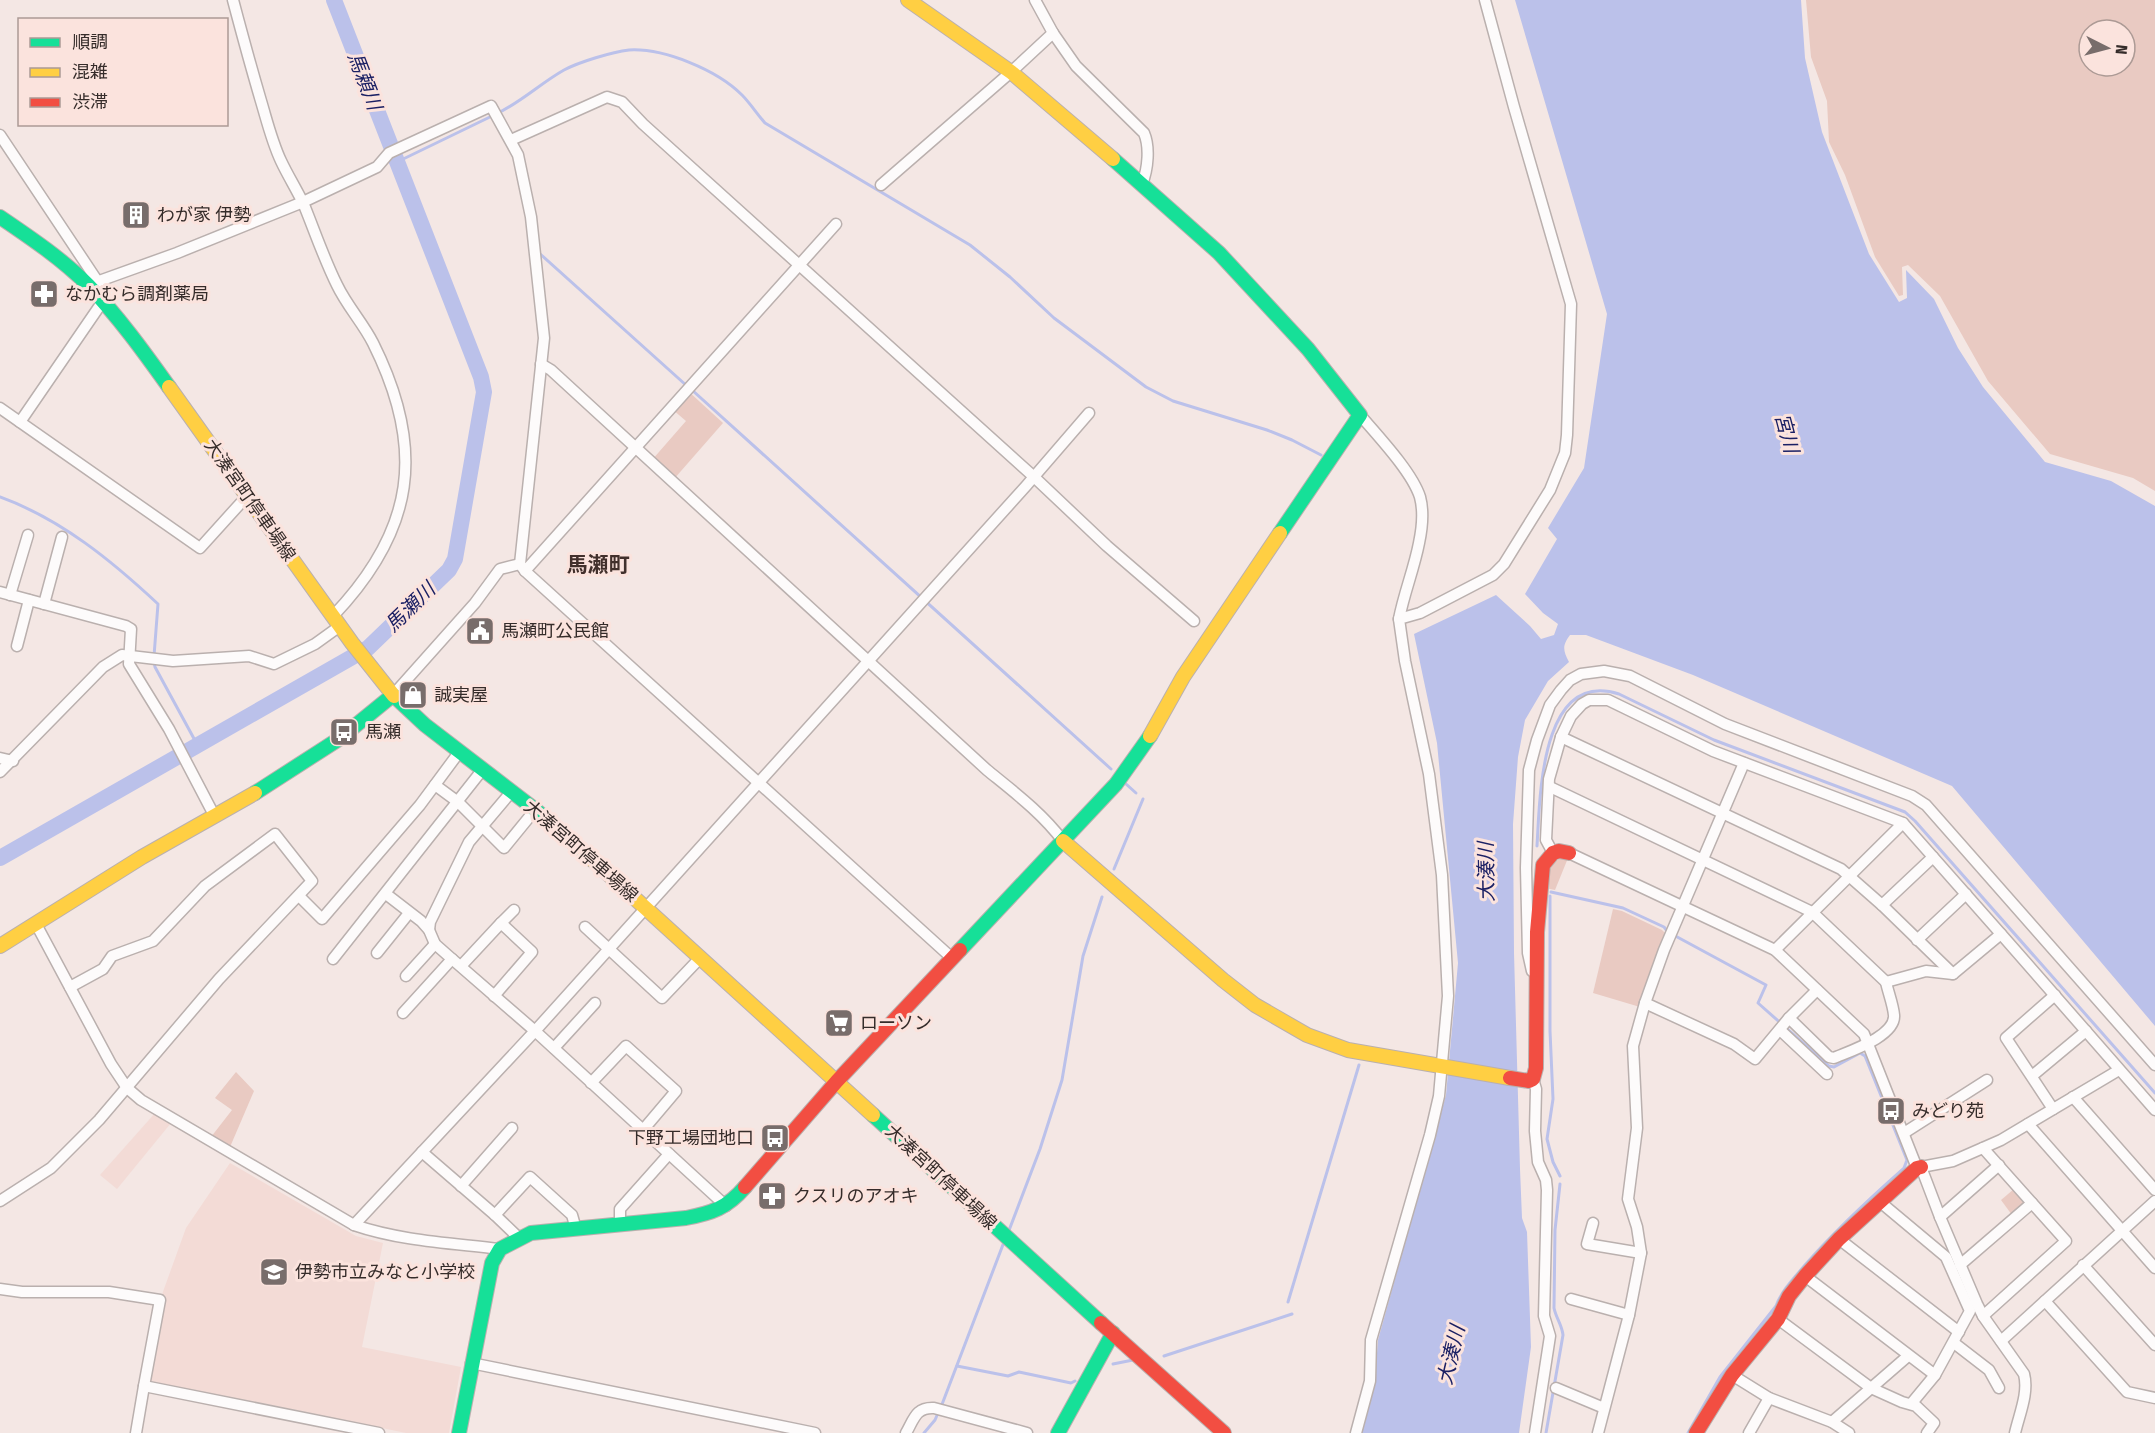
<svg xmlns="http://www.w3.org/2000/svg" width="2155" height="1433" font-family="'Fira Sans Condensed','Noto Sans JP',sans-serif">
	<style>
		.built { fill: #f3dbd6 }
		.green { fill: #e9cac2; fill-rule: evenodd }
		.water { fill: #bbc1ea }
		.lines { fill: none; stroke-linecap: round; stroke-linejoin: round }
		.stream { stroke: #bbc1ea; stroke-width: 3 }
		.river { stroke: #bbc1ea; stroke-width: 16 }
		.street-casing { stroke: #bab0ae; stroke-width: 13 }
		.fast-casing { stroke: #bab0ae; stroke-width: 16 }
		.slow-casing { stroke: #bab0ae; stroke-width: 16 }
		.jam-casing { stroke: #bab0ae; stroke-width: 16 }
		.street { stroke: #fdfbfb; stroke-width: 10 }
		.fast { stroke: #16e098; stroke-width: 14 }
		.slow { stroke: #ffcf43; stroke-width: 14 }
		.jam { stroke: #f24e42; stroke-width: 14 }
		.labels { text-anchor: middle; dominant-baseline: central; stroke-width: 6; stroke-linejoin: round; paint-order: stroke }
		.poi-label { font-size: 18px; fill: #352c2a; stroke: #fbe3dd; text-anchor: start }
		.street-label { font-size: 18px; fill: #352c2a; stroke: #fbe3dd }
		.water-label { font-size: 20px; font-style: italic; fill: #1b2064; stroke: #fbe3dd }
		.quarter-label { font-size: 21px; font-weight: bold; fill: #42302c; stroke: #fbe3dd }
	</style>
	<rect width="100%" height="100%" fill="#f4e7e4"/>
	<g class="built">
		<path d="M156,1112l15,11 -54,66 -17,-14z"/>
		<path d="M230,1163l126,73 27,7 -21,104 99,20 -12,66h-43l-139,-29 -123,-18 16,-86 26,-72z"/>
	</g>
	<g class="green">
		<path d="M1806,0h349v491l-22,-13 -83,-24 -62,-73 -48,-85 -32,-31 -6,2 1,28 -4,1 -24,-39 -30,-82 -16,-33 -2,-41 -16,-44zM2089,30h36v36h-36z"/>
		<path d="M688,391l35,32 -49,56 -22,-19 34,-39 -14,-12z"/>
		<path d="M1564,856l4,2 -13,32 -10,-2 2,-21z"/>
		<path d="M1613,909l9,2 40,19 4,4 -26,73 -47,-14z"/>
		<path d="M236,1072l18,19 -24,56 -19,-10 21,-27 -17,-12z"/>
		<path d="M2014,1189l13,13 -15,13 -11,-15z"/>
	</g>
	<path class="water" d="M1515,0h286l4,58 17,74 47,122 30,48 8,-4 -1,-28 28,29 24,49 25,39 62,75 66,19 44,25v520l-203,-240 -259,-111 -107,-40h-16c-8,11 -7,15 -1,27l-21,19 -23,39 -7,37 -5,67 1,129 6,216 2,49 5,14 4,115 -12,86h-158l14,-55 3,-38 68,-245 12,-132 -21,-220 -23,-109 82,-39 34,31 11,13 13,-4 4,-11 -15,-11 -18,-19 32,-55 -9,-11 36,-60 23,-154z"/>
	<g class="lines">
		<g class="stream">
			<path d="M498,113c23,-11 43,-30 66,-43 15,-8 48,-18 65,-20 35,-2 88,20 113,45 8,8 15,19 23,28l205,122 40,32 44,41 92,69 27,14 94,29 25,10 29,15"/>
			<path d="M397,162l95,-46"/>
			<path d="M539,253l148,133"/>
			<path d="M692,390l419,379"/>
			<path d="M0,497c61,22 112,64 158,107l-4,52"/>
			<path d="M154,662l1,5 43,79"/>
			<path d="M1126,784l10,9"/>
			<path d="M1537,846c3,-48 3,-177 82,-152l95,46 191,72 10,9 240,272"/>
			<path d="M1114,869l29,-70"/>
			<path d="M1551,892l72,16 41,19 4,5 98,53 -8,18 71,63 5,1 26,-14 5,3 42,104 -3,8c-35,31 -69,62 -99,97 -11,13 -23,25 -29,41l-56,71 -32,56"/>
			<path d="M1550,896v135l3,68 -6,40 6,23 7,14"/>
			<path d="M1008,1233l32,-84 22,-69 21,-124 19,-59"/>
			<path d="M1288,1302l71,-237"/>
			<path d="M1164,1356l128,-42"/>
			<path d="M1113,1364l20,-4"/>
			<path d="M957,1366l51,10 11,-4 52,11 4,-2"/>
			<path d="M941,1407l63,-165"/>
			<path d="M924,1433l11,-13 3,-7"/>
			<path d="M1546,1433l17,-98c-1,-10 -7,-17 -9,-27l1,-78 5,-46"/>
		</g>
		<path class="river" d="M0,858l368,-210 81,-78 6,-11 29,-167 -3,-15 -147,-377"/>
		<g class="street-casing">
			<g id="street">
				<path d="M233,0c9,34 18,67 28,101 6,20 11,41 20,60 7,15 16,29 23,44 11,27 20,54 33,80 10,21 26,38 36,58 53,106 42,187 -40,273"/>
				<path d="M1035,0l18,33 23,33 68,67c6,14 4,36 -2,51"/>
				<path d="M0,135l98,147"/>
				<path d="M511,140l96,-43 15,5 21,22 390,352 74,70 87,75"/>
				<path d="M881,185l130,-113 42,-39"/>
				<path d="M88,285l89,-32 126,-51 74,-35 12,-14 102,-47 27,49 13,62 13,121 -24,226 5,7 428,388"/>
				<path d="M541,364l10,6 436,400c27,22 55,43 76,71"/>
				<path d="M0,408l200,140 47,-52"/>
				<path d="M1360,415c18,21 52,57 60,82 4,15 2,32 -1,46 -5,26 -15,50 -20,76"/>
				<path d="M20,422l83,-121"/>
				<path d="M525,571l311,-347"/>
				<path d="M0,592l126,34 5,3 -2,35 40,65 45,86"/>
				<path d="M10,595l18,-60"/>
				<path d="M44,604l18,-67"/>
				<path d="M17,646l12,-46"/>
				<path d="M393,695l82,-92 25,-34 20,-5"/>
				<path d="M1561,737l280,132 41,36 71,69"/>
				<path d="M0,758l13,3"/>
				<path d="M0,772l103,-105 19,-12 51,6 76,-5 25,8 41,-20 25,-18"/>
				<path d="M435,785l23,17 46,46 31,-38"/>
				<path d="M1550,787l262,125 74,70"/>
				<path d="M1553,853l-7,-13 3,-61 12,-42 10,-21 11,-12 7,-4h19l105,51 190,72 98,111 -48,40 -27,-3 -40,11c2,10 7,22 8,33 2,21 -44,36 -60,43l-5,-1 -40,-39 -34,41 -21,-15 -89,-41 -12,43 4,82 -9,71 9,28 4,26 -12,62 -31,118"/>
				<path d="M1569,853l206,97 89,84 53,134"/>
				<path d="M386,894l35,27 8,9 6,14 17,15 83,72 191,175"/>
				<path d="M299,896l23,23 98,-114 40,-54"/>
				<path d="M1882,905l51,-48"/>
				<path d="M501,923l13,-13"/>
				<path d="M36,924l75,140 16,24 14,12 213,125c47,16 97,18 146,24"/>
				<path d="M585,927l77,71 39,-41"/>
				<path d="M429,930l1,-8 39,-80 43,-51"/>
				<path d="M2001,934l154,176"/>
				<path d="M1917,940l49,-46"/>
				<path d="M1775,950l128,-127"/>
				<path d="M377,953l32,-40"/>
				<path d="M333,959l150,-190"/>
				<path d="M461,966l40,-43 31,29 -38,44"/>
				<path d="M1532,971l-4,-18 -2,-85 3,-98 8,-30 13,-35 11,-15 9,-10 11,-6 23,-3 26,5 95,48 187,72 14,9 229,260"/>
				<path d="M406,976l29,-32"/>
				<path d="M1645,1003l19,-53 80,-187"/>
				<path d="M403,1013l49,-54"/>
				<path d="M1789,1018l28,-28"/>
				<path d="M1780,1030l47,44"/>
				<path d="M554,1048l41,-45"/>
				<path d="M2032,1076l54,-45"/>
				<path d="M1533,1079l3,10 -1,42 3,31 8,18 1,10 -3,126 6,20 -15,97"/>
				<path d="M591,1083l35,-37 50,45 -33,39"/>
				<path d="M2073,1097l82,93"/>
				<path d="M2053,1109l-47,-71 49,-43"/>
				<path d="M2028,1124l127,144"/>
				<path d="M1904,1133l83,-53"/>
				<path d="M1983,1148l83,93 -83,75"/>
				<path d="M422,1152l73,63 24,23"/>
				<path d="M461,1186l51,-58"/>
				<path d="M0,1201l51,-33 48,-48 120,-141 93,-98 -37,-47 -70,52 -52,55 -41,15 -9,13 -33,18"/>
				<path d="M495,1215l35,-38 42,38 4,14"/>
				<path d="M1940,1217l59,-52"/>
				<path d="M1593,1223l-6,21 54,9"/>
				<path d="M620,1224v-15l49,-55"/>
				<path d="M354,1225l181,-194 491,-545 63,-73"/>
				<path d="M1839,1239l120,93"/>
				<path d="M1960,1265l72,-62"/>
				<path d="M2083,1265l72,80"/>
				<path d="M1805,1276l130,99 35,-64 -24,-54 -67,-56"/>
				<path d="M0,1289l22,3h87l51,8 -16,86 235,47"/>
				<path d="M1571,1299l58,16"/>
				<path d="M2045,1301l82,91 28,6"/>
				<path d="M1778,1319l93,69 31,14 14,4 18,17 -7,10"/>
				<path d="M2001,1341l154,-140"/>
				<path d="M1954,1343l35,27 10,18"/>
				<path d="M471,1363l344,70"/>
				<path d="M1732,1375l37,23 63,24 17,11"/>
				<path d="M1556,1388l48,20"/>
				<path d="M1911,1404l24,-29"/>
				<path d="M1832,1422l76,-66"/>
				<path d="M136,1433l8,-47"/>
				<path d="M906,1433c8,-14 10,-26 28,-25l93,25"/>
				<path d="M1356,1433l14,-52 1,-41 59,-205 9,-39 9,-100 -6,-121 -13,-101 -24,-113 -6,-42 21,-6 73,-38 11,-11 46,-74 15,-37 2,-18 4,-131 -57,-197 -29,-107"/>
				<path d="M1749,1433l20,-35"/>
				<path d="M2015,1433c4,-18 14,-40 9,-59l-41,-58 -6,-12 -37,-87 -19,-50 32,-6 48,-21 118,-70"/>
			</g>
		</g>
		<g class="fast-casing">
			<g id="fast">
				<path d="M1113,159l106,94 89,96 52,66 -80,118"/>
				<path d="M0,217c31,21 62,42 88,68 30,31 56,67 81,102"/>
				<path d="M394,696l31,29 112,86 48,42"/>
				<path d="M255,793l84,-54 54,-44"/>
				<path d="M960,950l156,-166 34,-48"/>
				<path d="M873,1115l228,208"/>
				<path d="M459,1433l33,-170 8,-14 31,-16 155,-15c26,-5 41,-10 59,-31"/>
				<path d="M1058,1433l55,-100"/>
			</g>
		</g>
		<g class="slow-casing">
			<g id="slow">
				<path d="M908,0l103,72 102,87"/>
				<path d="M169,387l183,256 42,53"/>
				<path d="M1150,736l33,-59 97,-144"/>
				<path d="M1063,841l160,139 32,25 52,30 41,15 162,28"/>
				<path d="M585,853l288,262"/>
				<path d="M0,946l142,-89 113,-64"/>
			</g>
		</g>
		<g class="jam-casing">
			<g id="jam">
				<path d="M1510,1078l19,3 4,-2 3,-11 1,-136 6,-67 10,-12 6,-2 10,2"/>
				<path d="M745,1187l92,-106 123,-131"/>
				<path d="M1101,1323l123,110"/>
				<path d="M1696,1433l36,-58 46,-56 11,-23 16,-20 34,-37 78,-71 4,-1"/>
			</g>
		</g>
		<use href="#street" class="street"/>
		<use href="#fast" class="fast"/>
		<use href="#slow" class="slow"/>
		<use href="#jam" class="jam"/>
	</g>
	<defs>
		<g id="building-square" transform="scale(1.5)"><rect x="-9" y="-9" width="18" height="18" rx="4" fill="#786d6b" stroke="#fbe3dd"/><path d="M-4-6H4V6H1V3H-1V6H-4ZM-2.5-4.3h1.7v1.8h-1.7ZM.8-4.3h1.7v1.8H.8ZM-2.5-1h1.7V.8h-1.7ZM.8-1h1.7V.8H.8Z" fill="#fff"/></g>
		<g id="pharmacy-square" transform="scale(1.5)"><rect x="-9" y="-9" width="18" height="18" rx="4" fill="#786d6b" stroke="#fbe3dd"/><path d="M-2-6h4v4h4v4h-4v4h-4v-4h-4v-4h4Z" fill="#fff"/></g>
		<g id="civic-square" transform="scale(1.5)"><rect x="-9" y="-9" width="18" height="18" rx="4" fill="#786d6b" stroke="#fbe3dd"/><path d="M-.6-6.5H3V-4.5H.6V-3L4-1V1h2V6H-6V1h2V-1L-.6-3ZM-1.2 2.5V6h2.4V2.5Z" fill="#fff"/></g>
		<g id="shop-square" transform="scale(1.5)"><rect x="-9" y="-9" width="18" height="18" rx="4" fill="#786d6b" stroke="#fbe3dd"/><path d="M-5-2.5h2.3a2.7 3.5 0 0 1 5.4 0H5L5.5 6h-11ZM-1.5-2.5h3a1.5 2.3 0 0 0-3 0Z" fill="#fff"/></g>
		<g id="bus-square" transform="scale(1.5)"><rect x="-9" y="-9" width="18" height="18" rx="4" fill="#786d6b" stroke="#fbe3dd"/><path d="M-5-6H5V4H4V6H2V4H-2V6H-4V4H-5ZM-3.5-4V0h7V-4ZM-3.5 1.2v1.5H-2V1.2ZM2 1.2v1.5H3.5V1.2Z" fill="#fff"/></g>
		<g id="supermarket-square" transform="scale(1.5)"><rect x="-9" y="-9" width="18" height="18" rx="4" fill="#786d6b" stroke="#fbe3dd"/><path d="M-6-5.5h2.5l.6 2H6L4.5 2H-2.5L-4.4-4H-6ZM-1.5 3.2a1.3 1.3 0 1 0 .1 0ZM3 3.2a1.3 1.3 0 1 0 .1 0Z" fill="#fff"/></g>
		<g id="school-square" transform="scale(1.5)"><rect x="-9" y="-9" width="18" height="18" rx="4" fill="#786d6b" stroke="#fbe3dd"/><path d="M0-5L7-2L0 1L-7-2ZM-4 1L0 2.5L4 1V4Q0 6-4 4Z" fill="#fff"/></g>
	</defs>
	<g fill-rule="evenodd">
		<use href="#building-square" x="136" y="215"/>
		<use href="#pharmacy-square" x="44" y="294"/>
		<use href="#civic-square" x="480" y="631"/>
		<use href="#shop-square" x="413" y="695"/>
		<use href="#bus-square" x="344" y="732"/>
		<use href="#supermarket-square" x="839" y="1023"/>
		<use href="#bus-square" x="1891" y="1111"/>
		<use href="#bus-square" x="775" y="1138"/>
		<use href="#pharmacy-square" x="772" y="1196"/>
		<use href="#school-square" x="274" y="1272"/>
	</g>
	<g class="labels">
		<g class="poi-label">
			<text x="157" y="215">わが家 伊勢</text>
			<text x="65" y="294">なかむら調剤薬局</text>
			<text x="501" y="631">馬瀬町公民館</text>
			<text x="434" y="695">誠実屋</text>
			<text x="365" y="732">馬瀬</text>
			<text x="860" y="1023">ローソン</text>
			<text x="1912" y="1111">みどり苑</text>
			<text x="754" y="1138" text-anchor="end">下野工場団地口</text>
			<text x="793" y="1196">クスリのアオキ</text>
			<text x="295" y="1272">伊勢市立みなと小学校</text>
		</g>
		<g class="street-label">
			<text transform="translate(250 500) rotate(55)">大湊宮町停車場線</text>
			<text transform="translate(581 851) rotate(41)">大湊宮町停車場線</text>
			<text transform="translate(941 1177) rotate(43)">大湊宮町停車場線</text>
		</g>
		<g class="water-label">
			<text transform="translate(365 81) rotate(69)">馬頼川</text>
			<text transform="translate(1787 433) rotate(75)">宮川</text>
			<text transform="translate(410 607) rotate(-44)">馬瀬川</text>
			<text transform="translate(1486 872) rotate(-91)">大湊川</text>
			<text transform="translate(1451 1355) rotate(-77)">大湊川</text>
		</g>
		<g class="quarter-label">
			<text x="598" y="565">馬瀬町</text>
		</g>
	</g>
	<rect x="18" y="18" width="210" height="108" fill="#fbe3dd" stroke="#ac9a95" stroke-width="1.5"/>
	<rect x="30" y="38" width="30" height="9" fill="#16e098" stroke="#ac9a95" stroke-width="1.5"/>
	<text x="72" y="48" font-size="18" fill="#352c2a">順調</text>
	<rect x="30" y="68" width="30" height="9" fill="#ffcf43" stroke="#ac9a95" stroke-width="1.5"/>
	<text x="72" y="78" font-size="18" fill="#352c2a">混雑</text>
	<rect x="30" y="98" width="30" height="9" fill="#f24e42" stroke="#ac9a95" stroke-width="1.5"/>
	<text x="72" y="108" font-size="18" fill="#352c2a">渋滞</text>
	<g transform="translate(2107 48) rotate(96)"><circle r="28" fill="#fbe3dd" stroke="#ac9a95" stroke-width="1.5"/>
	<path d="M0-4.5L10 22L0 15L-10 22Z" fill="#786d6b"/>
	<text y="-9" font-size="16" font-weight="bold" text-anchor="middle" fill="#352c2a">N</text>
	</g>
</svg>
